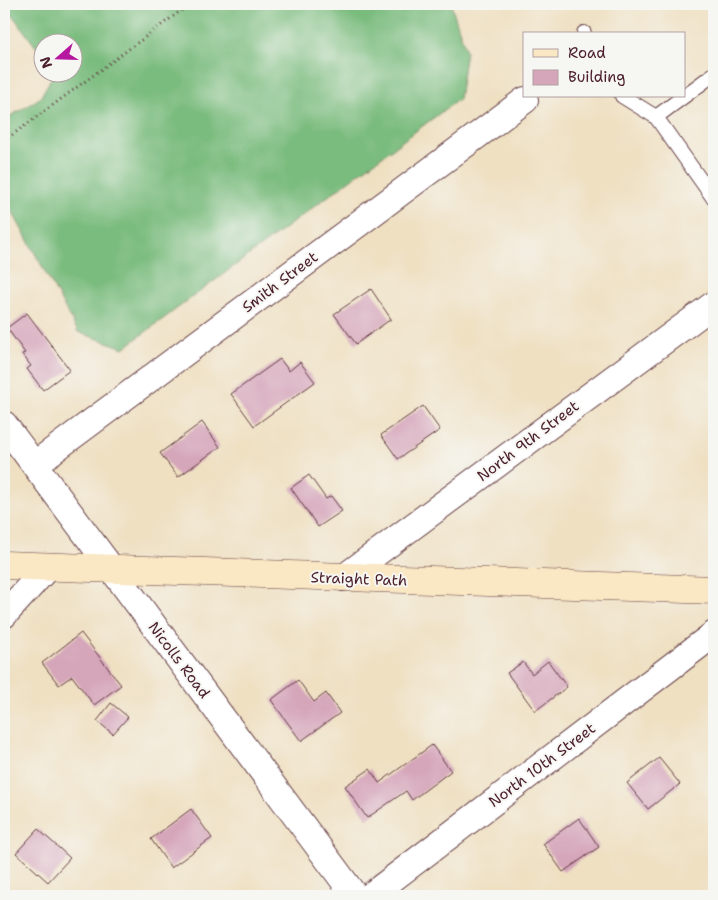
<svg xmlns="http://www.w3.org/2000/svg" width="718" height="900" font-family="'Shantell Sans',sans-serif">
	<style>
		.forest { fill: #7abc7e; stroke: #626e54 }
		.building { fill: #d5a5ba }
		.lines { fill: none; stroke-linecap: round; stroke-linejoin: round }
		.service-casing { stroke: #633c42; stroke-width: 16 }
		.minor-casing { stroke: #633c42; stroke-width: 28 }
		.secondary-casing { stroke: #633c42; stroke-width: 29 }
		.path { stroke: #633c42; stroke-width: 3; stroke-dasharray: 1 4; stroke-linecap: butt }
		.service { stroke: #fff; stroke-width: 14 }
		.minor { stroke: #fff; stroke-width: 26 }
		.secondary { stroke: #fae7c3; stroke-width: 28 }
		.labels { text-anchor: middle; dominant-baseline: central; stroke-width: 4; stroke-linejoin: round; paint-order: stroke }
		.street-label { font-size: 15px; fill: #4a1f2b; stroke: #f6f6f2 }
	</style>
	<rect width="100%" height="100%" fill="#f6f6f2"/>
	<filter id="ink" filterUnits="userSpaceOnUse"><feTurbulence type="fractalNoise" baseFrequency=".02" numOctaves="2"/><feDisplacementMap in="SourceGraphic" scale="10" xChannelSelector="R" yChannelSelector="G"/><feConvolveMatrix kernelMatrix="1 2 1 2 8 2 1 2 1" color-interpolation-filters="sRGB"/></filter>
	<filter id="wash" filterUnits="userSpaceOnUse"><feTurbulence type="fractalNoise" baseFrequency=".0096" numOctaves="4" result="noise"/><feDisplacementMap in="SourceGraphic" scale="20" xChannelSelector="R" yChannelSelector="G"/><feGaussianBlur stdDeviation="1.12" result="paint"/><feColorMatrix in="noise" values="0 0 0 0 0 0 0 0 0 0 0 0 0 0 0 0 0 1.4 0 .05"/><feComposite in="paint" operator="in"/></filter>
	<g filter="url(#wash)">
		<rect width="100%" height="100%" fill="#efe0c2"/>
		<path class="forest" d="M4,4h447l15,47 -7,48 -335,249 -46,-16 -69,-126 -5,-39v-47l36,-22 14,-25 18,-1v-30h-30v13z"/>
		<g id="blocks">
			<g class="building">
				<path d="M371,289l20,30 -35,25 -22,-30z"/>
				<path d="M27,313l43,57 -27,20 -16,-21 4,-3 -9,-12 3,-1 -18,-25z"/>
				<path d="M280,359l9,12 11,-9 15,20 -61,44 -23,-32z"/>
				<path d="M423,406l17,24 -42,29 -17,-24z"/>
				<path d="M202,422l18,25 -42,30 -18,-24z"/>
				<path d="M309,475l17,24 5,-3 11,15 -24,16 -27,-39z"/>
				<path d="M81,633l40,52 -27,20 -22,-29 -13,9 -17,-22z"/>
				<path d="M548,661l19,26 -32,24 -28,-38 16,-11 9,12z"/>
				<path d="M298,680l16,22 12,-9 14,20 -39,28 -30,-41z"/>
				<path d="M111,703l17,14 -15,17 -16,-13z"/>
				<path d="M432,745l19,26 -39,29 -6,-9 -39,27 -22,-32 25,-17 9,14z"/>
				<path d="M659,758l21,26 -32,25 -21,-26z"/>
				<path d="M191,809l21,29 -41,30 -20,-29z"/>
				<path d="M579,818l20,29 -36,25 -20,-28z"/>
				<path d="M38,829l32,29 -22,24 -32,-29z"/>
			</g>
		</g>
	</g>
	<g filter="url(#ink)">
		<use href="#blocks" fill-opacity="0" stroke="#633c42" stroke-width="1"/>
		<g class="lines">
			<g class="service-casing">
				<g id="service">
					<path d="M584,33v1"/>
					<path d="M622,96l34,21 58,-43"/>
					<path d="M656,117l58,82"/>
				</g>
			</g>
			<g class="minor-casing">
				<g id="minor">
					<path d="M4,424l351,472"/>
					<path d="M35,464l490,-364"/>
					<path d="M343,578l371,-274"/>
					<path d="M4,615l43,-47"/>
					<path d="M370,896l344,-262"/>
				</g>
			</g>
			<g class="secondary-casing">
				<path id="secondary" d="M4,565l710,25"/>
			</g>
			<path class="path" d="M4,141l186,-137"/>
			<use href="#service" class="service"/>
			<use href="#minor" class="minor"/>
			<use href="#secondary" class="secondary"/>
		</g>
	</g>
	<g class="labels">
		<g class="street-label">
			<text transform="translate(280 282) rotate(-37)">Smith Street</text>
			<text transform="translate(528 441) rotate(-37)">North 9th Street</text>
			<text transform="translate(359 579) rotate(2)">Straight Path</text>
			<text transform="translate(179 660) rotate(53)">Nicolls Road</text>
			<text transform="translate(542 765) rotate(-37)">North 10th Street</text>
		</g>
	</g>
	<rect width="718" height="900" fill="none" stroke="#f6f6f2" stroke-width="20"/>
	<rect x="523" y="32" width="162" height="65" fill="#f6f6f2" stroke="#b1a0a2"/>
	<rect x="533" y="49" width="25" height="8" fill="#fae7c3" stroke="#b1a0a2"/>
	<text x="568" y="58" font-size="15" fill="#4a1f2b">Road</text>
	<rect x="533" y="70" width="25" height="15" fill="#d5a5ba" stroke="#b1a0a2"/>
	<text x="568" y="82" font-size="15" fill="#4a1f2b">Building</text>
	<g transform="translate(58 58) rotate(250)"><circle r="24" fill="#f6f6f2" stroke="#b1a0a2"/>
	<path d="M0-4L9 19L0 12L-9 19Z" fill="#b5179e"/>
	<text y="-8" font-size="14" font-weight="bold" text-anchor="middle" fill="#4a1f2b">N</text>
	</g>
</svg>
